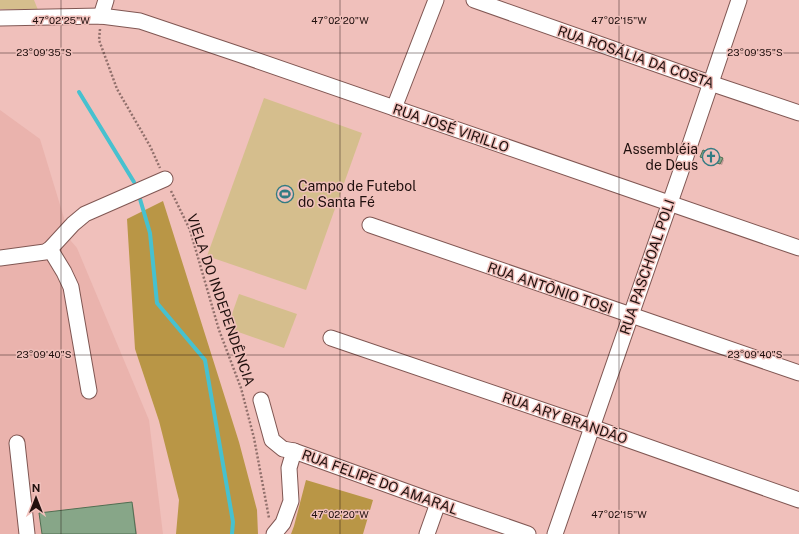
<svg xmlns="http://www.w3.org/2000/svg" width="799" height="534" font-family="'Public Sans',sans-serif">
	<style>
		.built { fill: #eab3ad }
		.green { fill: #d5be8d }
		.forest { fill: #b99646 }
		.shadow { fill: #0003 }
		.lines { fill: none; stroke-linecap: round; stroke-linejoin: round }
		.stream { stroke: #47c1cf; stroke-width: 4 }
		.building { fill: #87a688; stroke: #516e52 }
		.minor-casing { stroke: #805753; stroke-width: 17 }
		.path { stroke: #91706c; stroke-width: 2.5; stroke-dasharray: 2 2; stroke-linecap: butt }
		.minor { stroke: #fff; stroke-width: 15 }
		.ticks { fill: none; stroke: #20100e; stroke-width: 1; stroke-opacity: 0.45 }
		.labels { text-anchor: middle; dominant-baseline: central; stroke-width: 3; stroke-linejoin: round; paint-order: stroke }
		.street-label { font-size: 14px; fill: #20100e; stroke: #f0c0bb }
		.poi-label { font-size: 14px; fill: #20100e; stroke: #f0c0bb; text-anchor: end }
		.ticks-label { font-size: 10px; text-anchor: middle; fill: #20100e; stroke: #f0c0bb; stroke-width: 3; stroke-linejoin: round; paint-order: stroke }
	</style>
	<rect width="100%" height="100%" fill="#f0c0bb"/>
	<path class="built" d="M0,110l40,29 31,102 6,7 72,172 14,114h-163z"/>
	<g class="green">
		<path d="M0,0h34l4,10 -38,-1z"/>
		<path d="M264,98l98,35 -56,157 -99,-34z"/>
		<path d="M239,294l58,20 -13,34 -57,-20z"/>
	</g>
	<g class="forest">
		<path d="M163,201l76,241 18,68 1,24h-82l3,-34 -20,-79 -24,-72 -8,-130z"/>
		<path d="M306,480l67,20 -10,34h-72l3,-8z"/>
	</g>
	<g class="shadow">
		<path d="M703,158h19l2,2 -2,5z"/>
		<path d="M131,503l2,2 4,29h-94z"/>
	</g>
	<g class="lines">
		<g class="stream">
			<path d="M79,92l55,90"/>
			<path d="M140,199l10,34 7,70 48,57 28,162 -1,12"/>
		</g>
	</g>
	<g class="building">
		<path d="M703,150l20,8 -3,6 -20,-7z"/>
		<path d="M132,502l4,32h-94l-3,-21z"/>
	</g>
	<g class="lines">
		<g class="minor-casing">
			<g id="minor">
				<path d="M474,0l236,83 89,30"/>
				<path d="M101,16l5,-16"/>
				<path d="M0,18l101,-2 39,5 101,34 558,193"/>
				<path d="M394,108l42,-108"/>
				<path d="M370,225l429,148"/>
				<path d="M50,249l14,23 7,15 18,104"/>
				<path d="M0,258l45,-6 5,-3 23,-25 12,-10 80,-35"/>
				<path d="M331,338l261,89 207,73"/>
				<path d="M261,400l11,40 11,9 11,2 144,52 90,31"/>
				<path d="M17,443l10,91"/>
				<path d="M274,534l9,-11 8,-22 -2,-33 5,-17"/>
				<path d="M427,534l11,-31"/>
				<path d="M555,534l127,-366 57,-168"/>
			</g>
		</g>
		<g class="path">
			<path d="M100,29l-1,11 18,49 33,57 10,22"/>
			<path d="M171,191l19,39 29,100 22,58 13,50 15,80"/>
		</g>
		<use href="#minor" class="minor"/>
	</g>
	<path class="ticks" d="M61,0v534M340,0v534M619,0v534M0,53h799M0,355h799"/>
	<defs>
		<g id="church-ring" transform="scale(0.9)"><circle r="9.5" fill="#f0c0bb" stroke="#337b83" stroke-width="1.5"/><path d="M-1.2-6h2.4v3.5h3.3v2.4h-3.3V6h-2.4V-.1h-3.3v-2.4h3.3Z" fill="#337b83"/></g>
		<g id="stadium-ring" transform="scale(0.9)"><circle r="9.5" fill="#f0c0bb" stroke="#337b83" stroke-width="1.5"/><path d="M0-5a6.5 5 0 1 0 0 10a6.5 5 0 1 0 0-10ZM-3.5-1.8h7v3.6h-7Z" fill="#337b83"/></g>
	</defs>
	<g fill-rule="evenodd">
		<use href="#church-ring" x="711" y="157"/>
		<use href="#stadium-ring" x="285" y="194"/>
	</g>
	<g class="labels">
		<g class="street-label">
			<text transform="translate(636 57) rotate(19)">RUA ROSÁLIA DA COSTA</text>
			<text transform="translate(451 128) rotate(19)">RUA JOSÉ VIRILLO</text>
			<text transform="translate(647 267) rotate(-71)">RUA PASCHOAL POLI</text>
			<text transform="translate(550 288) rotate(19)">RUA ANTÔNIO TOSI</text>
			<text transform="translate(221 300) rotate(71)">VIELA DO INDEPENDÊNCIA</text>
			<text transform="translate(565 418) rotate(19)">RUA ARY BRANDÃO</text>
			<text transform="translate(380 482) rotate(20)">RUA FELIPE DO AMARAL</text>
		</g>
		<g class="poi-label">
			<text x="698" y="149">Assembléia<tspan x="698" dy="16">de Deus</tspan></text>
			<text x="298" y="186" text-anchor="start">Campo de Futebol<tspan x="298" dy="16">do Santa Fé</tspan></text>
		</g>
	</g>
	<g class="ticks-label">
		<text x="61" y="24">47°02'25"W</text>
		<text x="340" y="24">47°02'20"W</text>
		<text x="619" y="24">47°02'15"W</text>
		<text x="44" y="56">23°09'35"S</text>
		<text x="755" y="56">23°09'35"S</text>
		<text x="44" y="358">23°09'40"S</text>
		<text x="755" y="358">23°09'40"S</text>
		<text x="340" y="518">47°02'20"W</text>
		<text x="619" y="518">47°02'15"W</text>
	</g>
	<g transform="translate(36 498)" stroke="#f0c0bb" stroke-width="3" paint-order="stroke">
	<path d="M0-3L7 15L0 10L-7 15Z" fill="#20100e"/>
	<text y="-6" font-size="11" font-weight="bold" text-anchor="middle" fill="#20100e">N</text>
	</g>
</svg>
